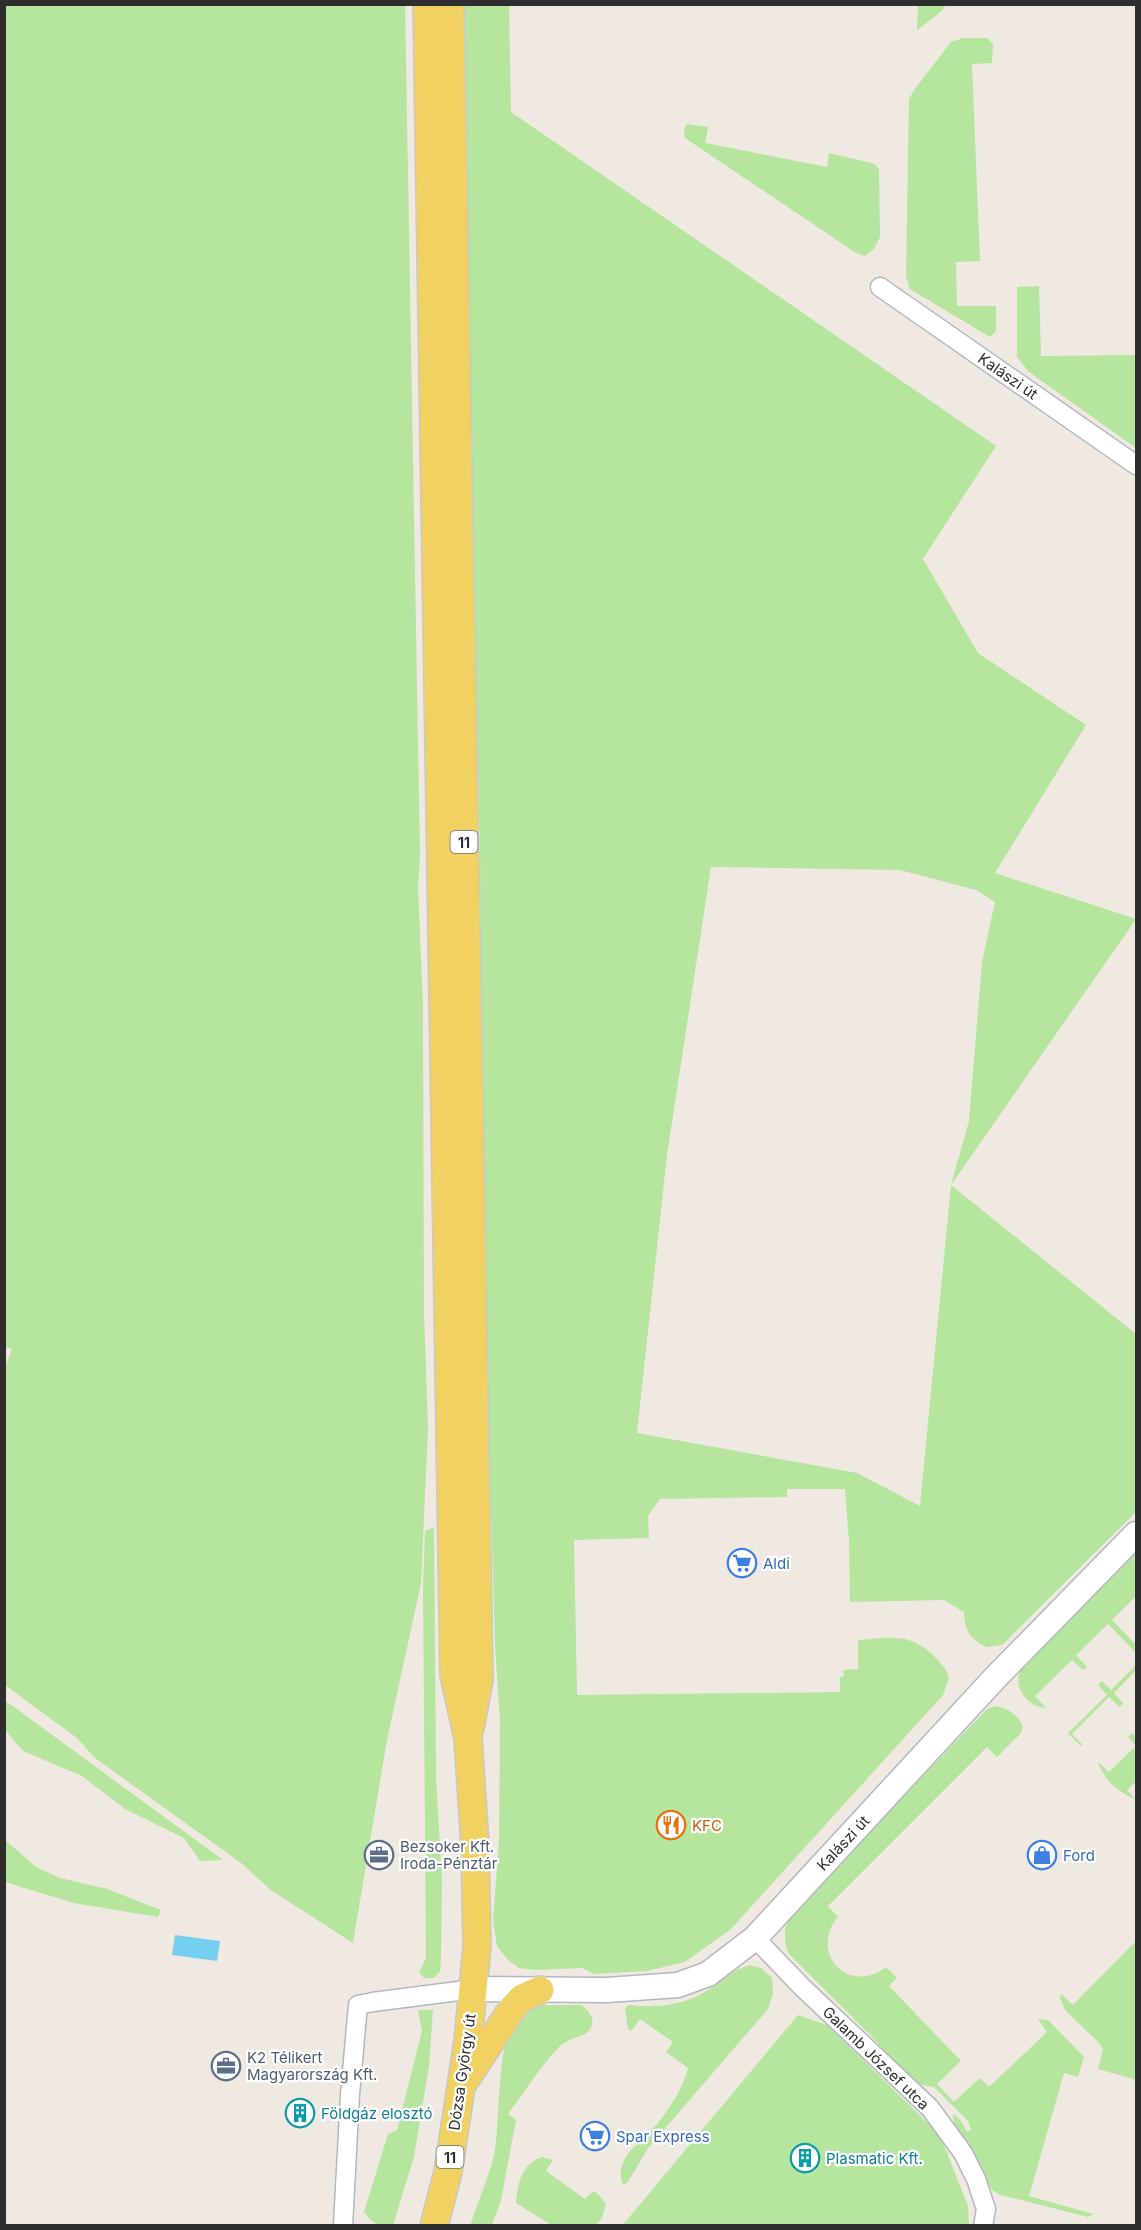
<svg xmlns="http://www.w3.org/2000/svg" width="1141" height="2230" font-family="Inter,sans-serif">
	<style>
		.green { fill: #b6e59e; fill-rule: evenodd }
		.water { fill: #75cff0 }
		.lines { fill: none; stroke-linecap: round; stroke-linejoin: round }
		.minor-casing { stroke: #b4b7c1; stroke-width: 21 }
		.secondary-casing { stroke: #b4b7c1; stroke-width: 27 }
		.primary-casing { stroke: #c9c9c9; stroke-width: 30 }
		.minor { stroke: #fff; stroke-width: 18 }
		.secondary { stroke: #fff; stroke-width: 24 }
		.primary { stroke: #f2d163; stroke-width: 27 }
		.labels { text-anchor: middle; dominant-baseline: central; stroke-width: 4.5; stroke-linejoin: round; paint-order: stroke }
		.shield { fill: #fff; stroke: #6d6d6d; stroke-width: 1.5 }
		.shield-label { font-size: 14px; font-weight: bold; fill: #2e2e2e }
		.street-label { font-size: 15px; fill: #2e2e2e; stroke: #fff }
		.shop-label { font-size: 15px; fill: #366cbe; stroke: #fff; text-anchor: start }
		.food-label { font-size: 15px; fill: #c56008; stroke: #fff; text-anchor: start }
		.service-label { font-size: 15px; fill: #4e5e75; stroke: #fff; text-anchor: start }
		.culture-label { font-size: 15px; fill: #0d838f; stroke: #fff; text-anchor: start }
	</style>
	<rect width="100%" height="100%" fill="#efe9e1"/>
	<g class="green">
		<path d="M5,4l400,1 15,851 -2,32 5,118 1,305 4,118 -7,154 -34,157 -34,203 -81,-52 -31,-28 -146,-105 -18,-20 -72,-53 -1,-315 8,-21 -8,-2z"/>
		<path d="M465,5h44l2,107 485,334 -73,113 55,94 108,72 -91,148 141,46 -185,266 185,149v178l-134,133 -16,2c-17,-10 -21,-15 -22,-35l-20,-12 -94,2 -1,-61 -4,-52h-58v8l-127,2 -12,17 1,22 -75,2 3,155 263,-3v-15l4,-1 -1,-6 15,-1v-29c30,-2 52,-8 75,15 8,8 13,13 16,23l-6,17 -212,234 -46,33 -38,9 -53,3 -12,-6 -46,2 -17,-2 -12,-9 -10,-13 -4,-26 6,-79 1,-120 -5,-75 -13,-442 -2,-354 -8,-317zM711,867l189,3 76,20 19,12 -13,60 -13,159 -18,64 -31,321 -63,-33 -220,-40 30,-278z"/>
		<path d="M918,5v-1l28,1 -4,6 -25,19z"/>
		<path d="M963,38h24l6,6 -1,19 -20,1 8,197 -24,1 1,44h39v25l-6,6 -80,-48 -4,-12 3,-178 5,-9 37,-48z"/>
		<path d="M687,124l21,3 -3,16 122,24 2,-14 46,11 4,6 1,67 -6,12 -9,7 -9,-3 -171,-115 -1,-9z"/>
		<path d="M1039,286l2,70 95,-1v93l-107,-76 -12,-15v-70z"/>
		<path d="M434,1527l2,251 6,101 -1,80 -1,12 -6,7h-10l-5,-6 7,-14 -3,-372 2,-55z"/>
		<path d="M1136,1549v47l-24,24 24,25v8l-28,-29 -32,31 11,12 -4,3 -11,-10 -37,36 11,12c-19,0 -34,-22 -25,-39z"/>
		<path d="M1136,1665v5l-22,23 9,10 -3,4 -11,-10 -37,37 10,10 -1,2 -13,-13 39,-38 -9,-10 4,-4 9,9z"/>
		<path d="M4,1700l10,7 209,153 -23,1 -16,-23 -59,-29 -43,-33 -59,-25 -18,-21z"/>
		<path d="M995,1706c13,2 23,9 28,20l-2,7 -24,24 -10,-10 -159,159 10,11c-30,36 11,79 48,50l11,11 -8,8 72,75 -24,23 17,18 26,-24 9,9 58,-55 -9,-13 10,1 36,37 -6,20 -14,-4 -35,123 64,18 -5,3 -87,-22 -9,-5 -38,-66 -1,-11 9,9 5,10 4,-2 -3,-9 -34,-34 -18,-3 -30,-30 -9,-12 -88,-88c-6,-14 -5,-24 0,-38l198,-207z"/>
		<path d="M1132,1733l4,5v43l-9,9 8,9c-16,-6 -32,-20 -37,-37l11,10 27,-26 -8,-9z"/>
		<path d="M4,1839l32,28 24,11 47,11 54,21 -3,7 -84,-14 -69,-21z"/>
		<path d="M1136,1941v139l-38,-11 5,-19 -3,-6 -35,-34 -5,-12 1,-4 12,11z"/>
		<path d="M750,1965l11,3 11,10 1,16 -5,15 -120,139 -20,34 -5,3c-11,-26 20,-45 35,-62 12,-15 26,-37 30,-55l-22,-16 7,-10 -33,-23 -9,12 -3,-2 -3,-21 4,-3c26,3 54,1 77,-14 16,-10 25,-21 44,-26z"/>
		<path d="M539,2005h42c8,5 14,13 10,23 -4,9 -23,10 -31,18 -20,20 -35,46 -52,68l8,6 -15,80 -9,25 -22,1c8,-24 18,-47 24,-71 7,-29 1,-127 27,-143 5,-3 12,-5 18,-7z"/>
		<path d="M418,2010h15l-4,56 -15,91 -21,68c-15,1 -20,-1 -29,-13l24,-78 9,-4 25,-99z"/>
		<path d="M798,2015l29,10 113,110 28,71 1,19 -347,1z"/>
		<path d="M542,2157l11,3 -7,11 39,28 8,-8 4,2 9,11 -4,14 -6,7h-45l-35,-22c2,-20 5,-39 26,-46z"/>
	</g>
	<path class="water" d="M175,1935l45,6 -3,20 -45,-6z"/>
	<g class="lines">
		<g class="minor-casing">
			<g id="minor">
				<path d="M880,287l256,178"/>
				<path d="M755,1938l47,49 128,121 33,45 13,26 10,30 -3,17"/>
				<path d="M343,2226l7,-132 8,-89 15,-3 101,-13"/>
			</g>
		</g>
		<g class="secondary-casing">
			<path id="secondary" d="M474,1989l133,1 71,-5 30,-11 47,-36 240,-260 141,-144"/>
		</g>
		<g class="primary-casing">
			<g id="primary">
				<path d="M427,4l27,1671 14,63 7,107 2,101 -9,95 -20,131 -14,54"/>
				<path d="M450,4l29,1676 -9,48"/>
				<path d="M466,2079l46,-70 10,-11 18,-8"/>
			</g>
		</g>
		<use href="#minor" class="minor"/>
		<use href="#secondary" class="secondary"/>
		<use href="#primary" class="primary"/>
	</g>
	<defs>
		<g id="supermarket-ring" transform="scale(1.5)"><circle r="9.5" fill="#fff" stroke="#3f7fe0" stroke-width="1.5"/><path d="M-6-5.5h2.5l.6 2H6L4.5 2H-2.5L-4.4-4H-6ZM-1.5 3.2a1.3 1.3 0 1 0 .1 0ZM3 3.2a1.3 1.3 0 1 0 .1 0Z" fill="#3f7fe0"/></g>
		<g id="restaurant-ring" transform="scale(1.5)"><circle r="9.5" fill="#fff" stroke="#e8710a" stroke-width="1.5"/><path d="M-5-6h1v4h1v-4h1v4h1v-4h1v5L-1.5 .5V6h-2V.5L-5-1ZM5-6V6H3V1.5H1.5Q1.5-4 5-6Z" fill="#e8710a"/></g>
		<g id="office-ring" transform="scale(1.5)"><circle r="9.5" fill="#fff" stroke="#5c6f8a" stroke-width="1.5"/><path d="M-6-3h4V-5.5h4V-3h4V5H-6ZM-1-4.5V-3h2v-1.5ZM-6 0V1H6V0Z" fill="#5c6f8a"/></g>
		<g id="shop-ring" transform="scale(1.5)"><circle r="9.5" fill="#fff" stroke="#3f7fe0" stroke-width="1.5"/><path d="M-5-2.5h2.3a2.7 3.5 0 0 1 5.4 0H5L5.5 6h-11ZM-1.5-2.5h3a1.5 2.3 0 0 0-3 0Z" fill="#3f7fe0"/></g>
		<g id="building-ring" transform="scale(1.5)"><circle r="9.5" fill="#fff" stroke="#0f9aa8" stroke-width="1.5"/><path d="M-4-6H4V6H1V3H-1V6H-4ZM-2.5-4.3h1.7v1.8h-1.7ZM.8-4.3h1.7v1.8H.8ZM-2.5-1h1.7V.8h-1.7ZM.8-1h1.7V.8H.8Z" fill="#0f9aa8"/></g>
	</defs>
	<g fill-rule="evenodd">
		<use href="#supermarket-ring" x="742" y="1563"/>
		<use href="#restaurant-ring" x="671" y="1825"/>
		<use href="#office-ring" x="379" y="1855"/>
		<use href="#shop-ring" x="1042" y="1855"/>
		<use href="#office-ring" x="226" y="2066"/>
		<use href="#building-ring" x="300" y="2113"/>
		<use href="#supermarket-ring" x="595" y="2136"/>
		<use href="#building-ring" x="805" y="2158"/>
	</g>
	<g class="labels">
		<g class="shield">
			<rect x="450.5" y="831" width="27" height="22" rx="4.5"/>
			<rect x="436.5" y="2146" width="27" height="22" rx="4.5"/>
		</g>
		<g class="shield-label">
			<text x="464" y="842">11</text>
			<text x="450" y="2157">11</text>
		</g>
		<g class="street-label">
			<text transform="translate(1008 376) rotate(35)">Kalászi út</text>
			<text transform="translate(843 1843) rotate(-47)">Kalászi út</text>
			<text transform="translate(876 2058) rotate(44)">Galamb József utca</text>
			<text transform="translate(462 2072) rotate(-82)">Dózsa György út</text>
		</g>
		<g class="shop-label">
			<text x="763" y="1563">Aldi</text>
			<text x="1063" y="1855">Ford</text>
			<text x="616" y="2136">Spar Express</text>
		</g>
		<g class="food-label">
			<text x="692" y="1825">KFC</text>
		</g>
		<g class="service-label">
			<text x="400" y="1846">Bezsoker Kft.<tspan x="400" dy="17">Iroda-Pénztár</tspan></text>
			<text x="247" y="2057">K2 Télikert<tspan x="247" dy="17">Magyarország Kft.</tspan></text>
		</g>
		<g class="culture-label">
			<text x="321" y="2113">Földgáz elosztó</text>
			<text x="826" y="2158">Plasmatic Kft.</text>
		</g>
	</g>
	<rect width="1141" height="2230" fill="none" stroke="#2e2e2e" stroke-width="12"/>
</svg>
